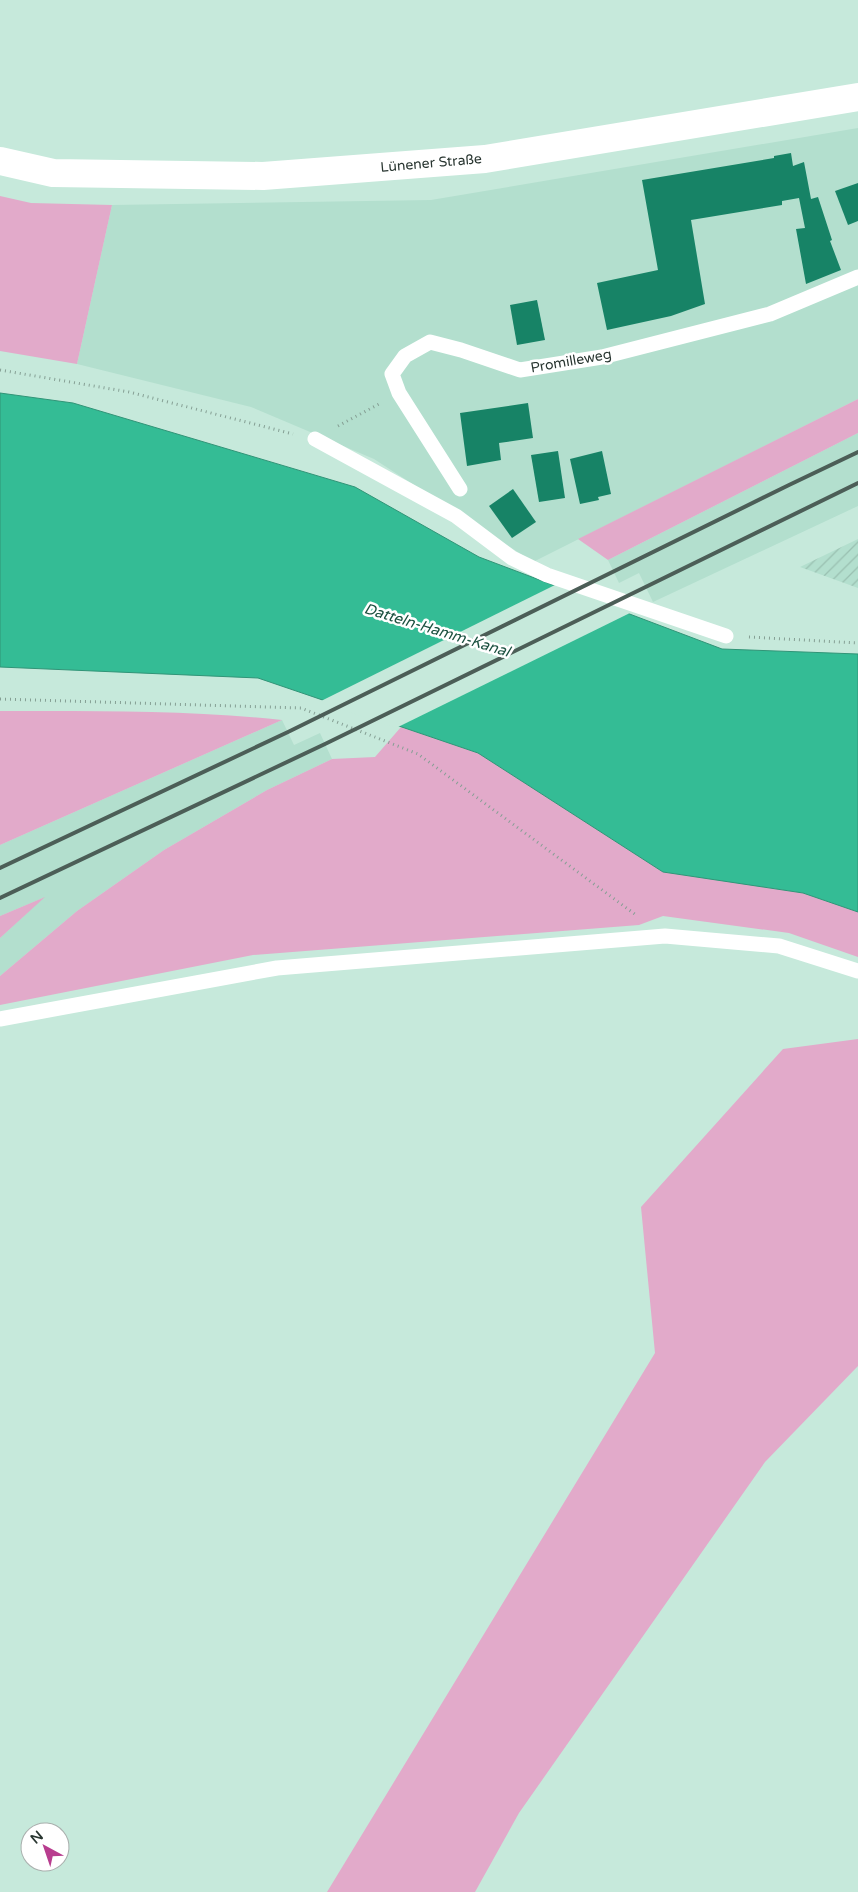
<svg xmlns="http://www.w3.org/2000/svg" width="858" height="1892" font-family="'Varela Round',sans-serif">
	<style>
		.built { fill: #b3dfce }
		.industrial { fill: url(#industrial-furrows) }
		.grass { fill: #e2aaca }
		.water { fill: #34bc95; stroke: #319477 }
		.pier { fill: #c6e9db }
		.building { fill: #178366 }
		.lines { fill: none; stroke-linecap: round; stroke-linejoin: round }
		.path { stroke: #859f94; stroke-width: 3; stroke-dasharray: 1 4; stroke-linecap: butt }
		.lane { stroke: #fff; stroke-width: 15 }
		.secondary { stroke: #fff; stroke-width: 28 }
		.rail { stroke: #4c5e57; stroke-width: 4 }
		.labels { text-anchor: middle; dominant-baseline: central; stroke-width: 5; stroke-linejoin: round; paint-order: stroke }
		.street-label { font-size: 14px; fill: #293631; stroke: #fff }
		.water-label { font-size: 15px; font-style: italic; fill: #1c5140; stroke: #fff }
	</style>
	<defs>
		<pattern id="industrial-furrows" width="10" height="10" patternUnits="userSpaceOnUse" patternTransform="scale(1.25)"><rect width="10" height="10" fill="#b3dfce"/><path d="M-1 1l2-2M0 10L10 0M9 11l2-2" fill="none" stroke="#9ac0b1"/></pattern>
	</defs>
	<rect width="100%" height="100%" fill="#c6e9db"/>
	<g class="built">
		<path d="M858,128v271l-325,163 -159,-103 -123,-52 -174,-43 35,-159 319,-5z"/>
		<path d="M858,433v73l-205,96 -14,-29 -20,10 -11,-23z"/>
		<path d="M282,720l12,25 26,-12 12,26 -65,31 -103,60 -87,61 -77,65v-38l43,-40 -43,18v-71z"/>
	</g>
	<path class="industrial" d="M858,539v49l-58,-21z"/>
	<g class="grass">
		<path d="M0,196l31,7 81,2 -35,159 -77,-13z"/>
		<path d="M858,399v34l-250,127 -30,-21z"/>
		<path d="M0,711c94,0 188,-1 282,9l-282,125z"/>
		<path d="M401,727l77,26 185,119 140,21 55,19v45l-69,-24 -126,-17 -24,9 -386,30 -253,50v-29l77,-65 87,-61 103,-60 65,-31 43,-2z"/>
		<path d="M45,897l-45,41v-22z"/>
		<path d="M858,1039v327l-93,96 -246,351 -44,79h-148l328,-539 -14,-146 142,-158z"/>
	</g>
	<path class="water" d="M0,393l73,10 282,84 124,70 243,92 136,5v258l-55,-19 -140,-21 -185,-119 -220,-75 -258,-11z"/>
	<path class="pier" d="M557,584l75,28 -236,116 -77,-26z"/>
	<g class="building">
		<path d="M791,153l2,13 11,-4 7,37 7,-2 14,43 -2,1 11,29 -35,14 -10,-55 9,-1 -6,-30 -17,3v4l-91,15 14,84 -34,12 -64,14 -10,-47 61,-13 -16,-90 132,-22v-2z"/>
		<path d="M858,183v38l-10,4 -13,-34z"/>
		<path d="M537,300l8,40 -28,5 -7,-40z"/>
		<path d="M528,403l5,35 -34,5 2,17 -34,6 -7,-53z"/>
		<path d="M558,451l7,47 -26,4 -8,-47z"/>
		<path d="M602,451l9,43 -13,3 1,3 -19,4 -10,-45z"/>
		<path d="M513,489l23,33 -24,16 -23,-32z"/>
	</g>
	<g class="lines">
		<g class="path">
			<path d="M0,370l129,22 164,42"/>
			<path d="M338,426l41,-22"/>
			<path d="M749,637l109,6"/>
			<path d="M0,699l301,9 117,46 218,161"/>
		</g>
		<g class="lane">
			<path d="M315,439l141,77 56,42 35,17 179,61"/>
			<path d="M460,489l-61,-96 -7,-19 13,-18 25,-14 31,8 59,20 82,-13 168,-43 88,-37"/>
			<path d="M0,1019l277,-51 388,-32 114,10 79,25"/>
		</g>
		<path class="secondary" d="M0,161l53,12 210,3 222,-17 373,-62"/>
		<g class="rail">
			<path d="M0,868l288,-136 501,-247 69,-33"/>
			<path d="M0,898l325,-154 533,-261"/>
		</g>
	</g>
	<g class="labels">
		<g class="street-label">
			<text transform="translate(431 163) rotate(-5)">Lünener Straße</text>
			<text transform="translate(571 361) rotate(-10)">Promilleweg</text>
		</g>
		<g class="water-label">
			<text transform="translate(437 630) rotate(17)">Datteln-Hamm-Kanal</text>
		</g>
	</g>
	<g transform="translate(45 1847) rotate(320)"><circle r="24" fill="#ffffff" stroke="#a9afad"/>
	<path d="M0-4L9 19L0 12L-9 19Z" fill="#b83d8f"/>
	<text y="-8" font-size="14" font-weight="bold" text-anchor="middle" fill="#293631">N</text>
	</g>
</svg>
